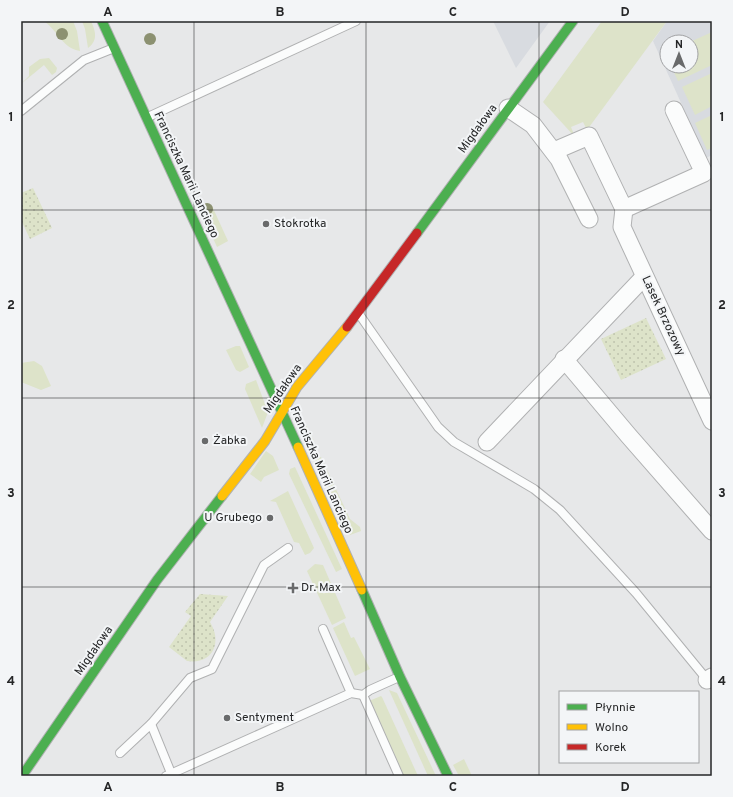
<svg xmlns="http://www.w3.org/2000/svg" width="733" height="797" font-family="Overpass,sans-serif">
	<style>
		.built { fill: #d8dbe0; fill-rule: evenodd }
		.grass { fill: #dde3c9 }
		.park { fill: url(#park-dots) }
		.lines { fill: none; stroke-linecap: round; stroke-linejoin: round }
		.lane-casing { stroke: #b0b1b2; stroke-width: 10 }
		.street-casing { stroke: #b0b1b2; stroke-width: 19 }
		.fast-casing { stroke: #b0b1b2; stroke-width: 11 }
		.slow-casing { stroke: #b0b1b2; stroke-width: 11 }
		.jam-casing { stroke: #b0b1b2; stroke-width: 11 }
		.lane { stroke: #fbfcfc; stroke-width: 8 }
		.street { stroke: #fbfcfc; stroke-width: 17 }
		.fast { stroke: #4caf50; stroke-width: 9 }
		.slow { stroke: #ffc107; stroke-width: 9 }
		.jam { stroke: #c62828; stroke-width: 9 }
		.tree { fill: #8c9171 }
		.grid { fill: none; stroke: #252627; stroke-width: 1; stroke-opacity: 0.55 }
		.poi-dot { fill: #696a6b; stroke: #f3f5f7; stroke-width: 1.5 }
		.labels { text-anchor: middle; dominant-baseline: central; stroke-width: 4; stroke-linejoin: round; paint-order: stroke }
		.street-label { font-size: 12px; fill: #252627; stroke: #f3f5f7 }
		.poi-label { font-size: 12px; fill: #252627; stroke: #f3f5f7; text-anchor: start }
		.neatline { fill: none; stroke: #252627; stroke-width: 1.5 }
		.grid-label { font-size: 13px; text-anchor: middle; font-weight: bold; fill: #252627 }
	</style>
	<defs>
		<pattern id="park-dots" width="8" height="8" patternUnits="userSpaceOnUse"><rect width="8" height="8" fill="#dde3c9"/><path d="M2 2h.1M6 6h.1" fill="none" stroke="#bec3ad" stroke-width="1.8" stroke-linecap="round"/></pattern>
	</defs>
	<rect width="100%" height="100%" fill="#e7e8e9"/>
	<g class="built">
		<path d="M493,21h57l-34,47z"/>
		<path d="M667,21h45v134l-6,3 -53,-117zM667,42h24v24h-24z"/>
	</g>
	<g class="grass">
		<path d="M44,21h29l4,10 3,20c-18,-3 -22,-20 -36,-30z"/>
		<path d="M82,21h9c4,9 8,19 -3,27l-3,-19z"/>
		<path d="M602,21h65l-80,109 -4,-8 -12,5 4,10 -32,-35z"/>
		<path d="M712,32v33l-34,16 -7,-15h20l-1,-24z"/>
		<path d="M49,58l8,10 -1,4 -4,3 -8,-10 -23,19 8,-8v-9l11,-8z"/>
		<path d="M712,73v33l-17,9 -13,-28z"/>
		<path d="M712,115v33l-5,2 -12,-27z"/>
		<path d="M206,203l6,3 16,35 -11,6 -15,-33z"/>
		<path d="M236,346h4l9,21 -9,5 -4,-2 -10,-20z"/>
		<path d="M34,361l8,5 9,20 -10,4 -20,-8v-19z"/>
		<path d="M256,380l12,32 -6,16 -17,-39 1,-5z"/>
		<path d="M299,411l15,30 -7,3 -9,-21z"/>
		<path d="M266,451l7,5 6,14 -15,7 -3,5 -11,-8z"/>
		<path d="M321,457l29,62 10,8 1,4 -11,4 -35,-76z"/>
		<path d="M295,467l47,102 -6,3 -47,-98 1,-5z"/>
		<path d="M288,491l26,57 -4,5 -5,2 -6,-12 -5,-1 -18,-40 -6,-1z"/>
		<path d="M315,564l8,1 23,53 -14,7 -25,-54z"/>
		<path d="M344,622l7,16 3,-1 16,32 -15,7 -22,-48z"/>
		<path d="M389,690l8,3 39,83h-8z"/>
		<path d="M381,696l1,1 36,79h-15l-34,-75z"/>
		<path d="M464,759l8,17h-13l-6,-11z"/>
	</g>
	<g class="park">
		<path d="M33,188l19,40 -22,11 -9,-19v-27z"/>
		<path d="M646,318l20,41 -45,21 -20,-41z"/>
		<path d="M200,594l28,2 -18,26c13,21 2,43 -23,39l-18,-14 22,-31 -6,-4z"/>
	</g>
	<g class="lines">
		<g class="lane-casing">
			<g id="lane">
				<path d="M21,111l63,-51 30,-12"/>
				<path d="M148,117l208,-96"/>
				<path d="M359,314l79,113 16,15 80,47 26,21 76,83 73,89"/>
				<path d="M323,629l28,64"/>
				<path d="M363,695l36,81"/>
				<path d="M151,724l39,-46 22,-9 52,-104 24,-17"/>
				<path d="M120,753l31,-29 20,49"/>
				<path d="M166,776l185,-83 12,2 7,-5 29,-13"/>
			</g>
		</g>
		<g class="street-casing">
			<g id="street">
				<path d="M508,108l25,17 26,34 30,60"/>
				<path d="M554,151l35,-15 35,73"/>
				<path d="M624,209l-2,18 90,194"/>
				<path d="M624,209l80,-36 -30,-63"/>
				<path d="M564,359l64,76 84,96"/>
				<path d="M487,442l157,-165"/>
				<path d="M707,680l5,-3"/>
			</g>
		</g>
		<g class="fast-casing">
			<g id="fast">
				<path d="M102,21l196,426"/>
				<path d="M417,233l156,-212"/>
				<path d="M362,590l38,87 48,99"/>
				<path d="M22,776l135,-196 65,-84"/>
			</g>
		</g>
		<g class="slow-casing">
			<g id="slow">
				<path d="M298,447l64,143"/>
				<path d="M222,496l43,-55 32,-54 50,-60"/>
			</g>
		</g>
		<g class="jam-casing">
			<path id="jam" d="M347,327l70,-94"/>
		</g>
		<use href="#lane" class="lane"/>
		<use href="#street" class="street"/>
		<use href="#fast" class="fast"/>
		<use href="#slow" class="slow"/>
		<use href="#jam" class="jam"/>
	</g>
	<g class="tree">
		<circle cx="62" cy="34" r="6"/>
		<circle cx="150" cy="39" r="6"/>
		<circle cx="207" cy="209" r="6"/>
	</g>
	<path class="grid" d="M194,21v755M366,21v755M539,21v755M21,210h691M21,398h691M21,587h691"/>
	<g class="poi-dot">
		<circle cx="266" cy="224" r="4"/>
		<circle cx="205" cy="441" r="4"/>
		<circle cx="270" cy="518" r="4"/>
		<path d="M291 582h4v4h4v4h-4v4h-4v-4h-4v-4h4z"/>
		<circle cx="227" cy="718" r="4"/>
	</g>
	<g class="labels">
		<g class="street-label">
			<text transform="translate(478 129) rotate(-54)">Migdałowa</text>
			<text transform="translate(186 175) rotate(65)">Franciszka Marii Lanciego</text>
			<text transform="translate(663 316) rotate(65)">Lasek Brzozowy</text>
			<text transform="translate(283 389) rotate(-55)">Migdałowa</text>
			<text transform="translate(321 470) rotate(66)">Franciszka Marii Lanciego</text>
			<text transform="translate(94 651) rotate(-55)">Migdałowa</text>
		</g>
		<g class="poi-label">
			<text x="274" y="224">Stokrotka</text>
			<text x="213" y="441">Żabka</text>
			<text x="262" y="518" text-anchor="end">U Grubego</text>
			<text x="301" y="588">Dr. Max</text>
			<text x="235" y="718">Sentyment</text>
		</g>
	</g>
	<rect width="733" height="797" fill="none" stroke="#f3f5f7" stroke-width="44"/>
	<rect x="559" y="691" width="140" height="72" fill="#f3f5f7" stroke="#a1a2a4"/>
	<rect x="567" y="704" width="20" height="6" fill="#4caf50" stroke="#a1a2a4"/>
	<text x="595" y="711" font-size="12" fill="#252627">Płynnie</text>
	<rect x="567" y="724" width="20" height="6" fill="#ffc107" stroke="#a1a2a4"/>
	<text x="595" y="731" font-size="12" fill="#252627">Wolno</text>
	<rect x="567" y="744" width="20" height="6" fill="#c62828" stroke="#a1a2a4"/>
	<text x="595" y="751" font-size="12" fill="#252627">Korek</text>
	<g transform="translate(679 54)"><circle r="19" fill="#f3f5f7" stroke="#a1a2a4"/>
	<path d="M0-3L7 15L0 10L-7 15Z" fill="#696a6b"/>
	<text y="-6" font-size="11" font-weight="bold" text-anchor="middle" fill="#252627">N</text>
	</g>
	<rect x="22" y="22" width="689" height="753" class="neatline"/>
	<g class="grid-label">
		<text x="108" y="16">A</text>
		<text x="280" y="16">B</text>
		<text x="453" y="16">C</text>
		<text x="625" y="16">D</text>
		<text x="11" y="121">1</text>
		<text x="722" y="121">1</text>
		<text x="11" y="309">2</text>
		<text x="722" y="309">2</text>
		<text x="11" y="497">3</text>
		<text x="722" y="497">3</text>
		<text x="11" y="685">4</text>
		<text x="722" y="685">4</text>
		<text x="108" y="791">A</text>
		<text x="280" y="791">B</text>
		<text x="453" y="791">C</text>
		<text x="625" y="791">D</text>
	</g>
</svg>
